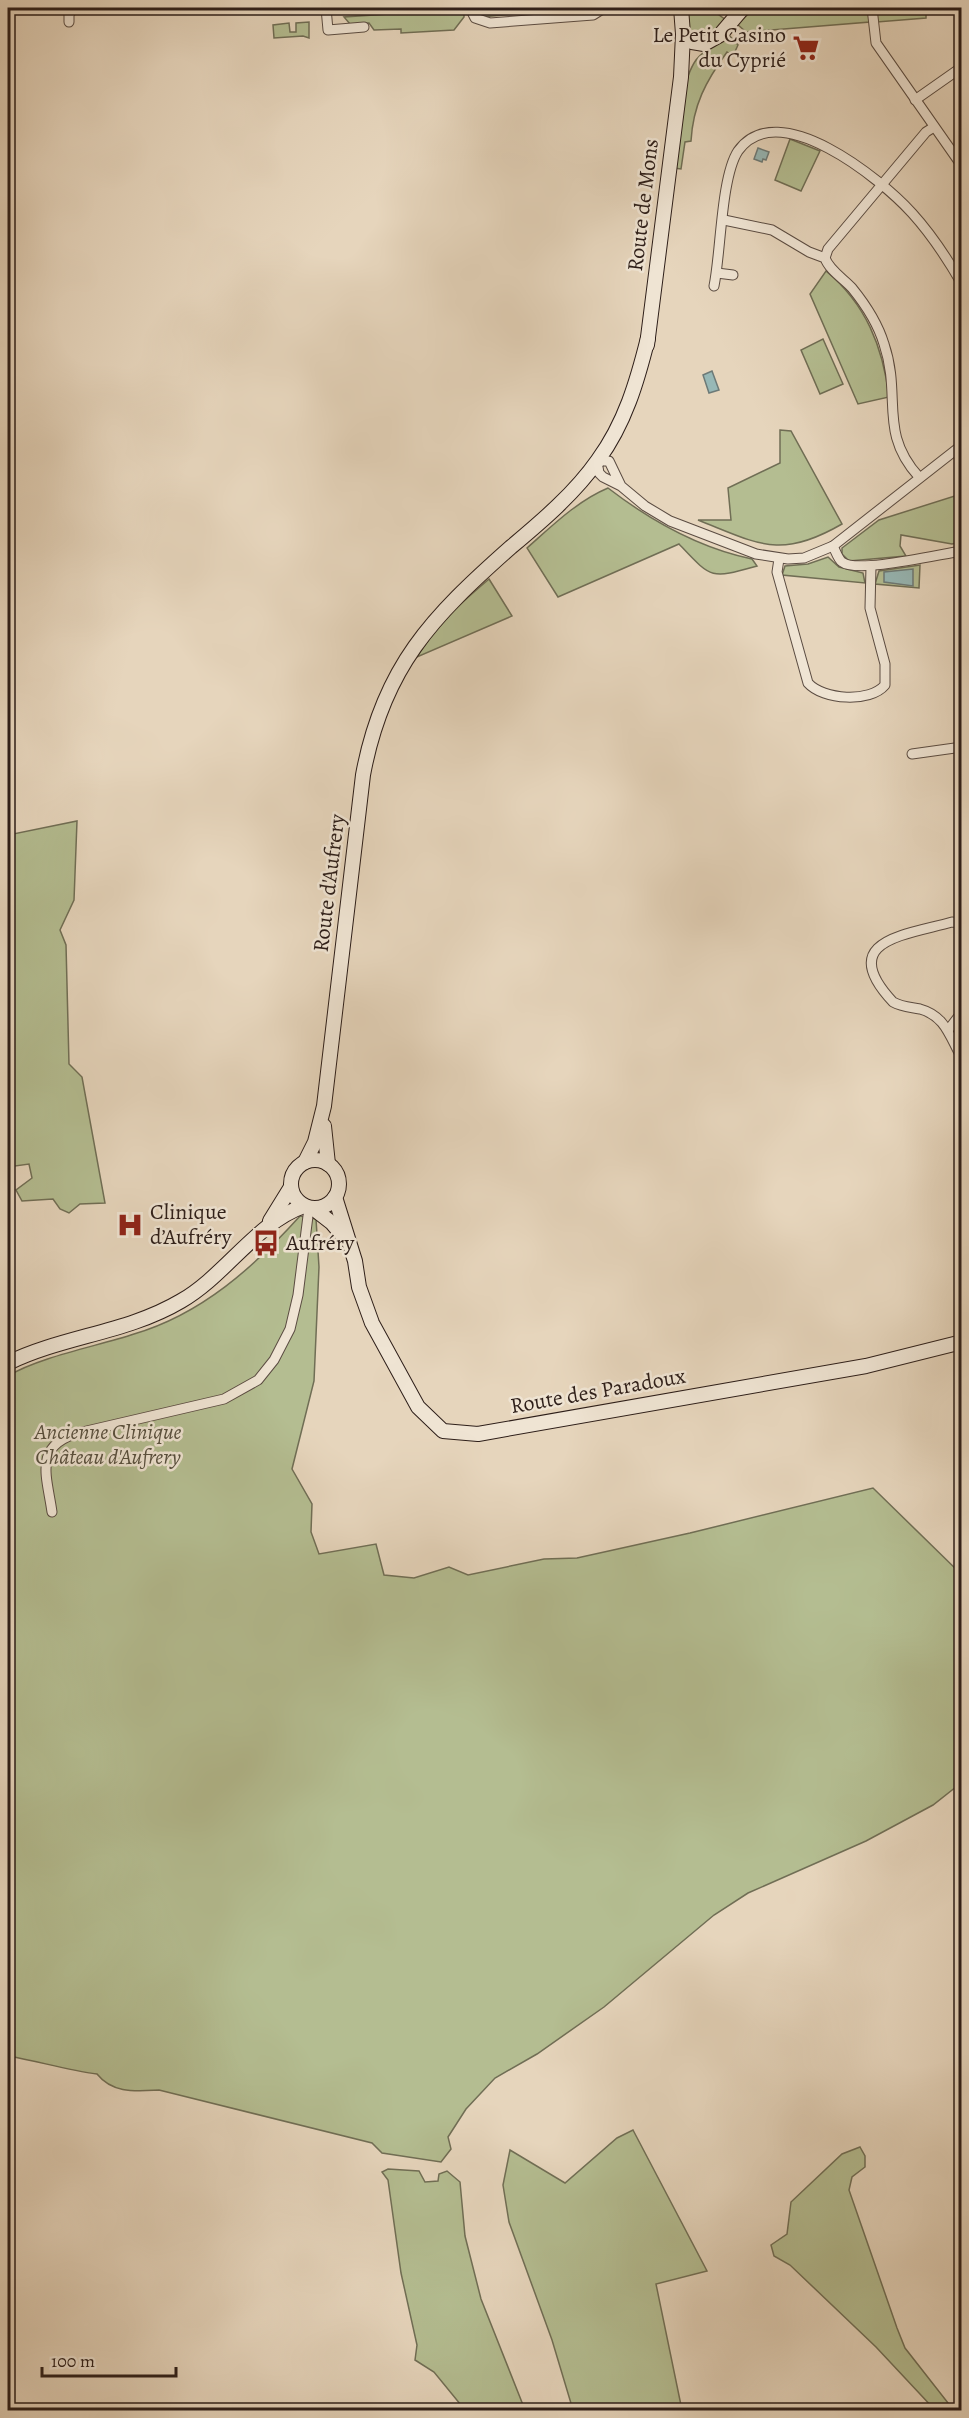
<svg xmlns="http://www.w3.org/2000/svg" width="969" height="2418" font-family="Alegreya,serif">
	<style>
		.green { fill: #b4bd91; stroke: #706e55; stroke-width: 1.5 }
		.water { fill: #97b8b6; stroke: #6d7a77; stroke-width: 1.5 }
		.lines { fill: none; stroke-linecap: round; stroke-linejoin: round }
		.street-casing { stroke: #5b4c42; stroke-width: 11 }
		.secondary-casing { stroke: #2d1e19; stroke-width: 16 }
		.street { stroke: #efe4d3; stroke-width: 9 }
		.secondary { stroke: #efe4d3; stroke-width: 14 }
		.labels { text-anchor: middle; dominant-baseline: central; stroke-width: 5; stroke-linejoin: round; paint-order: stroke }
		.poi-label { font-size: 22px; fill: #2d1e19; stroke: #efe4d3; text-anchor: start }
		.street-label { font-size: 22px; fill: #2d1e19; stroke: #efe4d3 }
		.park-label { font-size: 22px; font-style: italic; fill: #564e3d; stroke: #efe4d3 }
	</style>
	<rect width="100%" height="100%" fill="#e6d5bc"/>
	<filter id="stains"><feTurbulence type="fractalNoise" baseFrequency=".00333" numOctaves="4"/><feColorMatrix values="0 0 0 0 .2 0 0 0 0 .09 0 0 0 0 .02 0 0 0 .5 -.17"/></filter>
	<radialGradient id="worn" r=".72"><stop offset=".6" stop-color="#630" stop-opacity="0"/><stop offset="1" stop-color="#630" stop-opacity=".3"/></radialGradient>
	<g class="green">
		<path d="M475,8h113l-107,9z"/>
		<path d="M685,8l14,2 10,-2 17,12 -11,13 -15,6 -12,-7z"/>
		<path d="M774,8h94l2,14 -124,10 -10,-9 13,-9z"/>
		<path d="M876,8h50v10l-49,4z"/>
		<path d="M464,9v8l-10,13 -53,3v-4l-27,1 -5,-7 -19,1 -6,-7z"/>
		<path d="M309,22v16l-6,-2 -29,2 -1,-13 16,-2 1,9h6v-9z"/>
		<path d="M728,34l10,11 -5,11 -6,-4c-21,29 -34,53 -36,89l-6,1 -4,27 -7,-1c4,-29 5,-84 22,-108 9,-12 23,-15 32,-26z"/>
		<path d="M790,139l30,12 -19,40 -26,-11z"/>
		<path d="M826,271c40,33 57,76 63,126l-31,7 -48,-110z"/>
		<path d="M823,339l20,45 -23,10 -19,-44z"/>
		<path d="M780,430l11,1 51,93c-62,36 -83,20 -144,-4h33l-3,-32 52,-25z"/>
		<path d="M608,488c43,33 91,60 144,71l5,7c-47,13 -45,13 -78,-22l-121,53 -31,-49c25,-22 50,-47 81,-60z"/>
		<path d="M961,494v48l-9,2 -51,-9 -1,11 6,10 -57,5 -7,-7v-6l37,-28z"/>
		<path d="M828,557l11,10 24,6 2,10 -83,-8 3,-9 23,-2z"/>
		<path d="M920,565l-1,23 -44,-4 4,-13z"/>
		<path d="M489,579l23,37 -95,41c18,-32 44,-54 72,-78z"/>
		<path d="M77,821l-3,79 -14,30 6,15 3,119 13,13 23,126 -25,1 -11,9 -9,-4 -7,-10 -31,2 -6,-11 16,-12 -3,-14 -21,3v-332z"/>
		<path d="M300,1216l16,3 3,48 -5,114 -22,88 20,35 -1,28 8,22 57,-10 8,31 30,3 35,-11 19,8 76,-16 33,-1 113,-25 183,-45 88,86v209l-28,22 -67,36 -118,52 -34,22 -110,92 -67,47 -42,24 -29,31 -18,28 3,12 -10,13 -59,-9 -10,-10 -213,-53c-23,1 -46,4 -62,-16 -31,-4 -59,-13 -89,-18v-680c31,-19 90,-30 126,-42 68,-20 120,-67 166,-118z"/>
		<path d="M633,2130l74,141 -51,13 26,126h-109l-21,-70 -43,-118 -6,-37 7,-35 55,33 52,-45z"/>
		<path d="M860,2147l5,9v11l-13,10 -3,13 48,138 8,20 47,60 -18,1 -58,-62 -86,-82 -16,-9 -3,-11 16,-11 4,-32 51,-48z"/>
		<path d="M388,2169l31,2 6,11 13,-1 1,-7 8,-3 13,11 5,54 16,63 44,111h-60l-31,-38 -19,-12 2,-15 -16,-72 -13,-93 -6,-8z"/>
	</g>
	<g class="water">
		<path d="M758,148l11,4 -3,8 -3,-1 -1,3 -8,-3z"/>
		<path d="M712,371l7,19 -10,3 -6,-18z"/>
		<path d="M913,569v17l-29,-4v-10z"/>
	</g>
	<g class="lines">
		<g class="street-casing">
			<g id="street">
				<path d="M326,8l2,22 36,-3"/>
				<path d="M470,8l5,10 15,5 103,-8 11,-7"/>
				<path d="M872,8l4,35 86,123"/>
				<path d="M742,9l16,-1"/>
				<path d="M69,22v-8l5,-6"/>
				<path d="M915,100l47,-33"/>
				<path d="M724,220l48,10 37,22 16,6c4,12 19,21 27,30 13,16 26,36 32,56 18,53 -6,88 35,133"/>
				<path d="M825,258l3,-9 98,-117 8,-5"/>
				<path d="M717,273l16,2"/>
				<path d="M714,286c7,-34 7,-109 24,-135 40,-56 143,28 174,62 20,22 35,45 50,71"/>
				<path d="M621,486l-12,-25h-12l2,12 4,4 18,9 24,20 25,15 86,33 32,5 16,-1 29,-12 129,-101"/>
				<path d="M833,546c3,6 5,13 9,16 15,12 98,-8 120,-11"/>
				<path d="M779,559l-2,13 31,111c15,17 62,20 77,2v-21l-15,-56 1,-42"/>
				<path d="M912,754l50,-7"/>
				<path d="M962,923l-10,-1c-46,13 -117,18 -59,80 9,5 17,5 27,7 26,7 30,29 42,49"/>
				<path d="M949,1029l13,-17"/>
				<path d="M52,1512c-5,-36 -19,-66 26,-79l146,-34 34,-19 16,-20 16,-31 8,-34 11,-87"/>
			</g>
		</g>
		<g class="secondary-casing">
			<g id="secondary">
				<path d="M681,8l2,26 9,8 12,2 16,-9 23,-27"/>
				<path d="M647,345l34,-268 2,-43"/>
				<path d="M324,1126l4,38"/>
				<circle cx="315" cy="1184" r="24"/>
				<path d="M305,1162l10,-20 9,-36 39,-331c20,-108 69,-158 148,-228 31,-26 64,-54 87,-87 27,-37 39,-78 50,-122"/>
				<path d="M335,1197l20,64 4,26 13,36 46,84 25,24 35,3 388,-68 96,-24"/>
				<path d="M314,1209l18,14 11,13"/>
				<path d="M270,1221l21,-34"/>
				<path d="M8,1363c55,-27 119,-30 173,-62 44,-25 76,-79 123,-95"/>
			</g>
		</g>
		<use href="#street" class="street"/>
		<use href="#secondary" class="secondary"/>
	</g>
	<defs>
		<g id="supermarket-bare" transform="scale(2.07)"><path d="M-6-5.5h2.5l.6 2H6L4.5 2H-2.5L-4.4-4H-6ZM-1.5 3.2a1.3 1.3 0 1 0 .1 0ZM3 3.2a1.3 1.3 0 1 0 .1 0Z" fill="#8f2418" stroke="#efe4d3" stroke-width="2.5" paint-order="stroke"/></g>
		<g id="hospital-bare" transform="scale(2.07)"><path d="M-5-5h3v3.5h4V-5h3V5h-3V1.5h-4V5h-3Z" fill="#8f2418" stroke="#efe4d3" stroke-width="2.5" paint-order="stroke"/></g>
		<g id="bus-bare" transform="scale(2.07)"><path d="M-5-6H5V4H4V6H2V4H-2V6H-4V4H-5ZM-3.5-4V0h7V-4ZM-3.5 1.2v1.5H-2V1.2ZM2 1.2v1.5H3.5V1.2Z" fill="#8f2418" stroke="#efe4d3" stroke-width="2.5" paint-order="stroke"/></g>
	</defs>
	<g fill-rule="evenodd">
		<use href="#supermarket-bare" x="806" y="48"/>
		<use href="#hospital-bare" x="130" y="1225"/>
		<use href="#bus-bare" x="266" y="1243"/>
	</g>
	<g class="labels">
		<g class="poi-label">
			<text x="786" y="35" text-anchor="end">Le Petit Casino<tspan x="786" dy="25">du Cyprié</tspan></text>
			<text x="150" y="1212">Clinique<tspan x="150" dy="25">d’Aufréry</tspan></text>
			<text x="286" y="1243">Aufréry</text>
		</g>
		<g class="street-label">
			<text transform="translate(643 205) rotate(-83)">Route de Mons</text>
			<text transform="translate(329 883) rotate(-83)">Route d'Aufrery</text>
			<text transform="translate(598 1391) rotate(-10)">Route des Paradoux</text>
		</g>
		<g class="park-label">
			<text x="108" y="1432">Ancienne Clinique<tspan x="108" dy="25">Château d'Aufrery</tspan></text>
		</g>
	</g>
	<rect width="969" height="2418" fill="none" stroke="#e6d5bc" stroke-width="30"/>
	<rect x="9" y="9" width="951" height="2400" fill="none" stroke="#2d1e19" stroke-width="3"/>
	<rect x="15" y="15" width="939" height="2388" fill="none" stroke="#2d1e19" stroke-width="1.5"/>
	<path d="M42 2367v9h134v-9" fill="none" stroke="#2d1e19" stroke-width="3"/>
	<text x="51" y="2367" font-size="18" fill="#2d1e19" stroke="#efe4d3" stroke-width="4.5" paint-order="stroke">100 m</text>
	<rect width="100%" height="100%" filter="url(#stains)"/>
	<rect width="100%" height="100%" fill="url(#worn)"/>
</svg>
